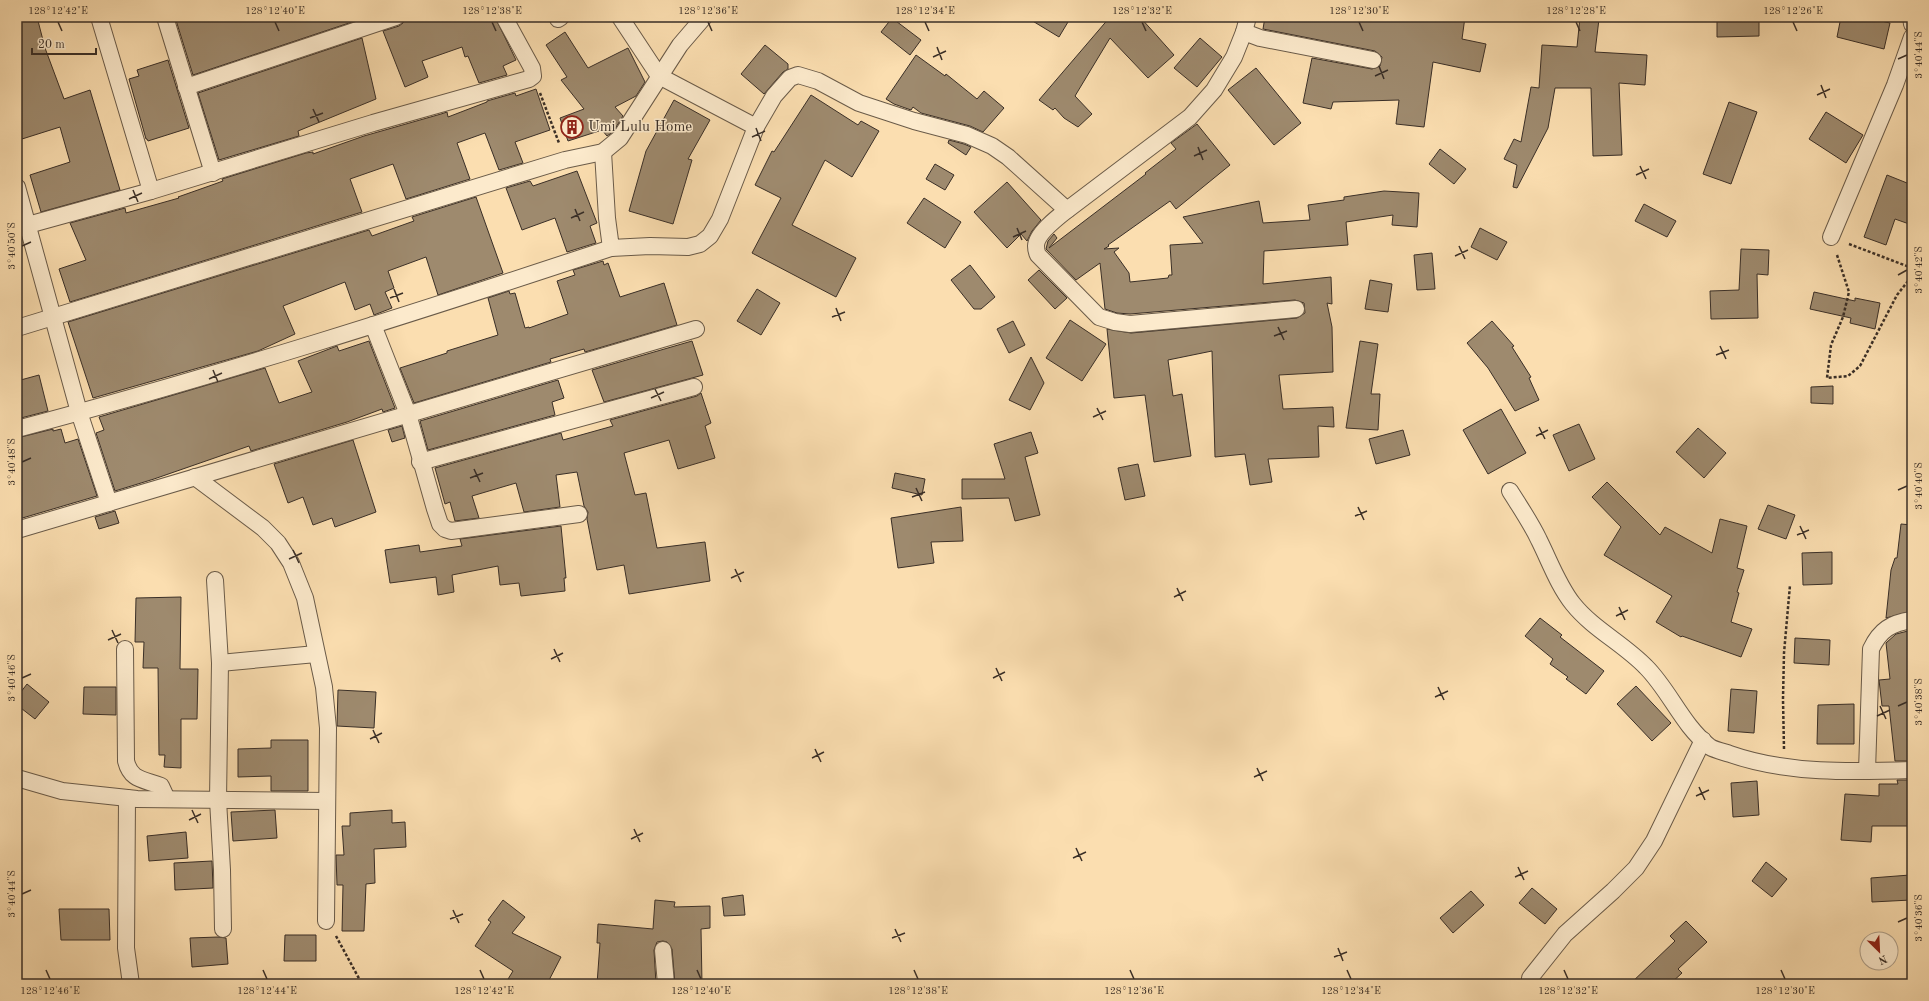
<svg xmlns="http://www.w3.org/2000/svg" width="1929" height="1001" font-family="'Old Standard TT',serif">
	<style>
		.building { fill: #9e8a6e; stroke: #3a2f27 }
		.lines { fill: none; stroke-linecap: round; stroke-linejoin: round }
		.street-casing { stroke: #6a5b49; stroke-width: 18 }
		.path { stroke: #3a2f27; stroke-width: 2.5; stroke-dasharray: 3 2; stroke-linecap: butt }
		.street { stroke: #fceacc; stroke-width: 16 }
		.ticks { fill: none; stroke: #3a2f27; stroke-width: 1.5 }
		.labels { text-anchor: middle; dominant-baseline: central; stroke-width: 3; stroke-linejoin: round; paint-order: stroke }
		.poi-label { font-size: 15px; fill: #3a2f27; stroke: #fceacc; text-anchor: start }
		.neatline { fill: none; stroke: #3a2f27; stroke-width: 1.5 }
		.ticks-label { font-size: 10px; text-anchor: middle; fill: #3a2f27 }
	</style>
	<rect width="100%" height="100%" fill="#fbdeb0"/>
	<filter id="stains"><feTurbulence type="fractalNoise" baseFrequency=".005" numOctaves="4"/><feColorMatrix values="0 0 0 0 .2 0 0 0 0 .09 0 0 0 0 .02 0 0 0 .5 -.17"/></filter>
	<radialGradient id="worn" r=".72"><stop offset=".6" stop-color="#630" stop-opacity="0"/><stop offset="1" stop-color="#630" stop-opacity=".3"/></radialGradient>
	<g class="building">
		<path d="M17,17h20l8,31 19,51 26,-9 30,100 -79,22 -11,-37 40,-13 -10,-35 -38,12 -5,-15z"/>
		<path d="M175,17h182l1,3 -165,55z"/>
		<path d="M405,17h90l21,43 -13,6 4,9 -28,8 -11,-27 -3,1 -3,-10 -40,14 6,16 -23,10 -22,-56 16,-5 4,-3z"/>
		<path d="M1026,17h45l-12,20z"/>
		<path d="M1110,17h30l34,38 -26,23 -38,-40 -35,58 17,18 -14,13 -14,-9 -9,-10 -2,2 -14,-10z"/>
		<path d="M1265,17h200l-3,22 24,5 -6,28 -47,-10 -9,65 -28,-3 3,-24 -66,2 -2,7 -28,-6 9,-45 60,11 8,-3 2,-9 -7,-6 -112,-22z"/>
		<path d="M1580,17l19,2 -4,33 52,3 -2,30 -26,-2 3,72 -29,1 -2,-68h-36l-7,40 -31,60 -4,-1 4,-22 -13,-6 10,-20 7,3 10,-55 8,1 3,-43 35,2z"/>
		<path d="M1717,17h42v19l-42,1z"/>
		<path d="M1841,17h23l26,6 -6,26 -47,-12z"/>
		<path d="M892,18l29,22 -11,15 -29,-23z"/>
		<path d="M565,32l23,36 40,-20 17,34 -9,14 -21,11 8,9 -10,16 -6,4 -5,-6 -34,11 -8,-23 24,-9 -23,-29 6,-3 -21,-32z"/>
		<path d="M362,38l14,61 -78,32 1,5 -80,24 -21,-67z"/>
		<path d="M1200,38l22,19 -25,30 -23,-19z"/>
		<path d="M765,45l23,19v5l-5,3 -19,22 -23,-20z"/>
		<path d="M916,55l29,21 1,-2 31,25 7,-8 20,17 -21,24 -13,-6 -49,-13 -8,-6 -2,3 -17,-6 -8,-5z"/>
		<path d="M168,60l21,68 -41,13 -1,-2h-1l-17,-60 10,-3 -2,-6z"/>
		<path d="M1256,68l45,55 -27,22 -46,-55z"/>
		<path d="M536,89l14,41 -35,12 8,21 -24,7 -14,-37 -28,10 13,36 -64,20 -13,-35 -43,15 12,33 -292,90 -11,-33 27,-9 -16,-37 55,-15 1,5 53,-15 -1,-1 34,-12 11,-4 -1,-2 84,-26 7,-1v2l51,-18 77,-22 6,-2 1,5 39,-15v-1l28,-8 1,3z"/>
		<path d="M811,95l47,30 3,-4 18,10 -27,46 -27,-17 -33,65 64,33 -20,39 -84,-44 29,-55 -26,-13 17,-34 2,1z"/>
		<path d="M674,100l36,20 -22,39 4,1 -19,64 -44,-13 17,-60z"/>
		<path d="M1729,102l28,10 -26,72 -28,-10z"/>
		<path d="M1826,112l37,23 -17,28 -37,-24z"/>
		<path d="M1197,124l33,41 -54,44 -6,-8 -62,44 1,1 -5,3 15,-1 -5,4 15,21 1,9 38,-4 1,-3h3l-2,-30 33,-2 -20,-26 76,-16 4,22 47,-3 -2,-15 36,-5v-3l40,-6 35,2 -2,34 -25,-2 1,-10 -47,7 2,23 -84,6 -1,33 68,-7 1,27 -5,-1 5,24 1,45 -54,3 4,34 50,-2 1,20 -16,-1 1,31 -51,2 4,23 -22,3 -5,-31 -30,3 -3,-106 -44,9 5,36 9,-2 9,62 -37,6 -9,-67 -31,3 -7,-69 24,4 166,-15 8,-5 -1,-10 -9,-3 -165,14 -13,-1 -12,-4 -5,-46 -24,17 -30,-31 2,-8 6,-7 3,4 -8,10 97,-74 -1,-1 31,-24 -5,-6z"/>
		<path d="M949,140l15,4 7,3 -5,8 -18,-12z"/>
		<path d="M1440,149l26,20 -12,15 -25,-20z"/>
		<path d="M935,164l19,11 -9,15 -19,-11z"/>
		<path d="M577,171l20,52 -7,3 6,17 -29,9 -12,-34 -33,12 -16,-42 24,-7 3,5z"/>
		<path d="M1887,175l25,10v40l-17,-6 -9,26 -22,-8z"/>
		<path d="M1007,182l34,38 -9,11 -5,10 -6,-7 -14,14 -33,-36z"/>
		<path d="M476,197l27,76 -65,22 -12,-38 -38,14 6,17 -9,4 7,16 -18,7 -4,-11 -15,6 -10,-28 -62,24 12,28 -37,17 -165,47 -25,-76 301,-92 3,6 42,-15 -2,-4z"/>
		<path d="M924,198l37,24 -16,26 -38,-25z"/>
		<path d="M1644,204l32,17 -9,16 -32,-16z"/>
		<path d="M1480,228l27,14 -10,18 -26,-13z"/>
		<path d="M1741,249l28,1 -1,25 -11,-1 1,44 -47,1 -1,-28 29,-1z"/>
		<path d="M1432,253l3,36 -18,1 -3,-35z"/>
		<path d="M603,261l1,4 4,-2 12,34 44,-14 13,42 -92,27 -1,-3 -34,10 1,3 -137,41 -14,-35 47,-15v-2l51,-16 -10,-37 21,-7 1,3 5,-1 10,35 4,-1v1l39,-14 -11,-33 18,-6 -2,-5z"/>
		<path d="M970,265l25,32 -14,12h-7l-23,-29z"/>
		<path d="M1039,270l28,28 -12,11 -27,-29z"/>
		<path d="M1370,280l22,4 -4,28 -23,-3z"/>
		<path d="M757,289l23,14 -19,32 -24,-14z"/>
		<path d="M1814,292l41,9v-3l25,5 -5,26 -25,-6 1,-5 -41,-9z"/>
		<path d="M1070,320l36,24 -24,37 -36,-23z"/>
		<path d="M1013,321l12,24 -16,8 -12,-24z"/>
		<path d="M1492,321l22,25 -2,1 19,30 -2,1 10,22 -24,11 -27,-43 -21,-25z"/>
		<path d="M369,341l26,67 -12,4 -1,-3 -35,13 -96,29 -2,-5 -95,33 -39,12 -19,-58 8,-3 -5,-13 166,-49 14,35 33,-11 -14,-31 39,-15 2,5z"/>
		<path d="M692,341l11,34 -99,27 -12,-32z"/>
		<path d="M1360,341l18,3 -7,50h9l-2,36 -32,-2z"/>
		<path d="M1031,357l13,26 -14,27 -21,-10z"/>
		<path d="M39,375l9,36 -31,8v-38z"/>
		<path d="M558,380l6,18 -12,4 3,13 -127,35 -8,-29z"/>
		<path d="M1833,386v18l-22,-1v-16z"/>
		<path d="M701,393l10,30 -6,3 10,32 -37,11 -9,-29 -45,13 11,42 11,-2 11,55 48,-6 5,39 -81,13 -5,-29 -27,5 -10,-51 1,-7 -4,-6 -7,-34 -21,3 4,32 -36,5 -8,-29 -44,13 7,22 -24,3 -5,-19 -5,2 -10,-36 126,-35 2,7 50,-14 -3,-6 87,-24z"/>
		<path d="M1501,409l25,44 -38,21 -25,-44z"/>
		<path d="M1579,424l16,35 -26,12 -16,-36z"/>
		<path d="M402,426l3,12 -13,4 -4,-12z"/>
		<path d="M1698,428l28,25 -22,25 -28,-26z"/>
		<path d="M53,429v2l8,-2 4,14 13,-4 19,57 -78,23 -2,-7v-74z"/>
		<path d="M1403,430l7,25 -34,9 -7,-25z"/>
		<path d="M1031,432l7,21 -13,4 15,58 -25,6 -6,-23 -47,1v-20h43l-11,-35z"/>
		<path d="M353,440l23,72 -41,15 -3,-9 -19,7 -10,-28 -15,6 -14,-39z"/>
		<path d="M1138,464l7,32 -20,4 -7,-32z"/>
		<path d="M895,473l30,6 -3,16 -30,-7z"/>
		<path d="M1607,482l53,53 5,-8 47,26 8,-34 27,7 -10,42 7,2 -7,22 2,1 -8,29 21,7 -11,28 -59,-21 -1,1 -25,-15 16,-26 -68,-41 17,-28 -29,-30z"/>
		<path d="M1768,505l27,10 -9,24 -28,-10z"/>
		<path d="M961,507l2,34 -32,1 3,21 -36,5 -7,-50z"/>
		<path d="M115,511l4,12 -20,6 -4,-12z"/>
		<path d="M1901,524l11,1v86l-26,7 5,-48 4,-12h2z"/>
		<path d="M561,526l5,52h-2l1,13 -44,5 -2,-13 -19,2 -2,-19 -46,9 2,17 -16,3 -2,-18 -46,6 -5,-33 34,-5 1,7 42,-6 -2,-7z"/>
		<path d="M1832,552v32l-29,1 -1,-32z"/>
		<path d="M181,597l-1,72h18l-1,50h-16v49l-17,-1 1,-12h-6l-1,-87h-15l1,-26h-9l1,-44z"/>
		<path d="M1540,618l22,17 -2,2 44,34 -18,23 -20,-15 2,-2 -18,-13 3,-5 -28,-23z"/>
		<path d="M1912,630v131h-17l-6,-55h-7l-3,-26 11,-1 -4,-36 10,-9z"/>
		<path d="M1795,638l35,2 -1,25 -35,-2z"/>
		<path d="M27,684l22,18 -14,17 -18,-14v-8z"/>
		<path d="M1636,686l35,37 -19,18 -35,-37z"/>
		<path d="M84,687h32v28l-33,-1z"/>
		<path d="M1731,689l26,2 -3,42 -26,-2z"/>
		<path d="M338,690l38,2 -2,36 -37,-2z"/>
		<path d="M1854,704v40h-37l1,-39z"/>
		<path d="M271,740h37v51h-37v-15l-33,1v-28l33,-1z"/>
		<path d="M1897,780h15v46h-40l-1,16 -30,-2 4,-46 34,2v-12h19z"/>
		<path d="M1757,781l2,34 -26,2 -2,-34z"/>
		<path d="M275,810l2,28 -44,3 -2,-29z"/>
		<path d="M392,810v13l13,-1 1,25 -32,2 1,34 -9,1 -2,47h-22l1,-46h-6l-1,-30h8l-2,-29h8v-13z"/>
		<path d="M186,832l2,26 -39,3 -2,-25z"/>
		<path d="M212,861l1,27 -38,2 -1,-27z"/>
		<path d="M1766,862l21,17 -15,18 -20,-16z"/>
		<path d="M1910,875l1,25 -39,2 -1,-24z"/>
		<path d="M1532,888l25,21 -12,15 -26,-21z"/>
		<path d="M1471,891l13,14 -31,28 -13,-15z"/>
		<path d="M743,895l2,20 -21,1 -2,-18z"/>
		<path d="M503,900l22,17 -13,16 49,24 -14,27h-42l8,-13 -38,-25 16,-24 -3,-2z"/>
		<path d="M655,900l20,2 -1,5 36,-1v22l-9,1 1,55h-27l-3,-35 -5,-7 -4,-1 -6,1 -3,8 2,34h-59l3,-41h-3l1,-19 55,5z"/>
		<path d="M59,909h50l1,31h-49z"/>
		<path d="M1686,921l21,21 -29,27 4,4 -12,11h-40l45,-43 -5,-5z"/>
		<path d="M285,935h31v26h-32z"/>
		<path d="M218,937l8,1 2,26 -36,3 -2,-29z"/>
	</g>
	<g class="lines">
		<g class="street-casing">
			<g id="street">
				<path d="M99,17l52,174"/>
				<path d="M165,17l48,156"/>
				<path d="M620,17l39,59 97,51"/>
				<path d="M1248,17l-4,15 -10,25 -20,33 -24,27 -123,93c-9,7 -31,24 -31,36 0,3 1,7 2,9l61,62 16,5 15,2 166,-15"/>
				<path d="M1911,17l1,7"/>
				<path d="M558,19l3,-2"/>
				<path d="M1244,32l16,6 113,22"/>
				<path d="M186,87l210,-70"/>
				<path d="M603,152l4,66 4,30 39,-2 38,1 12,-3 10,-8 10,-17 36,-92 18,-31 16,-18 8,-3 20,6 41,22 55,18 53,14 25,11 16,11 59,53"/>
				<path d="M17,187l62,225 30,91"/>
				<path d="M17,228l134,-37 222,-68 156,-44 4,-3 -1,-8 -28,-51"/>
				<path d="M1831,237l64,-152 17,-48"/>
				<path d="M373,325l35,89 27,95 5,15 5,5 6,2 128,-17"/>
				<path d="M17,328l548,-168 38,-8 17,-14 60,-93 24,-28"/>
				<path d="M17,429c200,-53 398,-116 594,-181"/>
				<path d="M420,462l274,-75"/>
				<path d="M195,477l68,51 15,15 13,20 14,35 19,89 4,41 -2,193"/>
				<path d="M1510,491c10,16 21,32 29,49 11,22 19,45 34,64 20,25 51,40 73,63 24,24 36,58 64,80 5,3 14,5 20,7 57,20 122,18 182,16"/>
				<path d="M17,530l679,-201"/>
				<path d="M215,580l5,83 -2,137 4,70 1,59"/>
				<path d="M125,649l1,112c5,20 18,18 35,25l6,13"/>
				<path d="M220,663l96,-9"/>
				<path d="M1867,771l4,-122c9,-19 20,-26 41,-29"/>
				<path d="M17,778l45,13 75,8 190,2"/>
				<path d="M127,798l-1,150 5,36"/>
				<path d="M663,950l3,34"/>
				<path d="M1530,978l35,-44 48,-43 23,-23 18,-27 49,-101"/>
			</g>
		</g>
		<g class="path">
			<path d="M540,93l19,50"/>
			<path d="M1849,244l63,24"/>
			<path d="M1837,255l12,37 -6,25 -12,28 -4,33 21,-2 12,-10 37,-71 15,-19"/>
			<path d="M1784,749l-1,-50 1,-46 6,-68"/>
			<path d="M336,936l26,48"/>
		</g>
		<use href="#street" class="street"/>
	</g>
	<path class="ticks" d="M58,22l4,9M275,22l4,9M492,22l4,9M708,22l4,9M925,22l4,9M1142,22l4,9M1359,22l4,9M1576,22l4,9M1793,22l4,9M937,47l5,13M933,57l13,-6M1898,59l9,-4M1379,66l5,13M1375,76l13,-6M1821,85l5,13M1817,95l13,-6M313,109l6,13M310,118l13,-5M756,128l5,13M752,137l13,-6M1198,147l5,13M1194,156l13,-6M1640,166l6,13M1636,175l13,-6M133,190l5,12M129,199l13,-6M575,209l5,12M571,218l13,-6M1017,228l5,12M1013,237l13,-6M22,246l9,-4M1459,246l6,13M1455,256l13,-6M1898,275l9,-5M394,289l5,13M390,298l13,-5M836,308l5,13M832,317l13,-5M1278,327l6,13M1274,336l13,-5M1720,346l6,13M1716,355l13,-5M213,370l5,12M209,379l13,-6M655,389l6,12M651,398l13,-6M1097,408l6,12M1093,417l13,-6M1539,427l6,12M1536,436l12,-6M22,462l9,-4M474,469l6,13M470,478l13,-5M916,488l6,13M1898,490l9,-4M912,497l13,-5M1358,507l6,13M1355,516l12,-5M1800,526l6,13M1797,535l12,-5M293,550l6,13M289,559l13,-6M735,569l6,13M731,578l13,-6M1177,588l6,13M1174,597l12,-6M1619,607l6,13M1616,616l12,-6M112,630l6,13M108,640l13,-6M554,649l6,13M551,659l12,-6M996,668l6,13M22,678l9,-4M993,678l12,-6M1438,687l6,13M1435,697l13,-6M1880,706l6,13M1898,706l9,-4M1877,716l13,-6M373,730l6,13M370,739l12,-6M815,749l6,13M812,758l12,-6M1257,768l6,13M1254,777l13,-6M1699,787l6,13M1696,796l13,-6M192,810l6,13M189,820l12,-6M634,829l6,13M631,839l12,-6M1076,848l6,13M1073,858l13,-6M1518,867l6,13M1515,877l13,-6M22,894l9,-4M453,910l6,13M450,919l13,-5M1898,922l9,-4M895,929l6,13M892,938l13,-5M1338,948l5,13M1334,957l13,-5M46,970l4,9M263,970l4,9M480,970l4,9M697,970l4,9M914,970l4,9M1130,970l4,9M1347,970l4,9M1564,970l4,9M1781,970l4,9"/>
	<defs>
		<g id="building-ring" transform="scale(1.15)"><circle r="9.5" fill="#fceacc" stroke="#8f2418" stroke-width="1.5"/><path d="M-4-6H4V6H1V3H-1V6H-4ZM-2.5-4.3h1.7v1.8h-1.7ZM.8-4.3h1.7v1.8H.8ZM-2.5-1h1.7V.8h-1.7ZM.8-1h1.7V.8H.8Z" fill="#8f2418"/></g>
	</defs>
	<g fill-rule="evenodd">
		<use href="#building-ring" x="572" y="127"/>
	</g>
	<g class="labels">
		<g class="poi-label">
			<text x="588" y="127">Umi Lulu Home</text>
		</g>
	</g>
	<rect width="1929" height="1001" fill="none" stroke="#fbdeb0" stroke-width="44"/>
	<g transform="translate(1879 951) rotate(156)"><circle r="19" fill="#fceacc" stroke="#ae9f8a"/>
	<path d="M0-3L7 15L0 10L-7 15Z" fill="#8f2418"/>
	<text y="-6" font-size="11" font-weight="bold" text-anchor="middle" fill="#3a2f27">N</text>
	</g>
	<path d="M32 48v6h64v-6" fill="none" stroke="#3a2f27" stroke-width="2"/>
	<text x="38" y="48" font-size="12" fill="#3a2f27" stroke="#fceacc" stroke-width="3" paint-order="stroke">20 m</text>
	<rect x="22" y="22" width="1885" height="957" class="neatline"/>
	<g class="ticks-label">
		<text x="58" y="14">128°12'42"E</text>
		<text x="275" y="14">128°12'40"E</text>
		<text x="492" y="14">128°12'38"E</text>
		<text x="708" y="14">128°12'36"E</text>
		<text x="925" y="14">128°12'34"E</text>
		<text x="1142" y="14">128°12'32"E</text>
		<text x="1359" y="14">128°12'30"E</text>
		<text x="1576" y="14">128°12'28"E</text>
		<text x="1793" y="14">128°12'26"E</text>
		<text transform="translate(1918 55) rotate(-90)" y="4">3°40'44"S</text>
		<text transform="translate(11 246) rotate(-90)" y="4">3°40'50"S</text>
		<text transform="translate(1918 270) rotate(-90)" y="4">3°40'42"S</text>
		<text transform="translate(11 462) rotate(-90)" y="4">3°40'48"S</text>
		<text transform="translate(1918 486) rotate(-90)" y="4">3°40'40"S</text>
		<text transform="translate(11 678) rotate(-90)" y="4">3°40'46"S</text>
		<text transform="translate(1918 702) rotate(-90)" y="4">3°40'38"S</text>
		<text transform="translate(11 894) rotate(-90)" y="4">3°40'44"S</text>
		<text transform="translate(1918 918) rotate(-90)" y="4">3°40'36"S</text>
		<text x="50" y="994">128°12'46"E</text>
		<text x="267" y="994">128°12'44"E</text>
		<text x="484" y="994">128°12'42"E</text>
		<text x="701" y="994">128°12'40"E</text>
		<text x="918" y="994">128°12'38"E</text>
		<text x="1134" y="994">128°12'36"E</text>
		<text x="1351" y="994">128°12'34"E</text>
		<text x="1568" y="994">128°12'32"E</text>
		<text x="1785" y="994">128°12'30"E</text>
	</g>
	<rect width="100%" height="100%" filter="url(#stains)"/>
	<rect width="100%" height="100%" fill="url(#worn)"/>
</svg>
